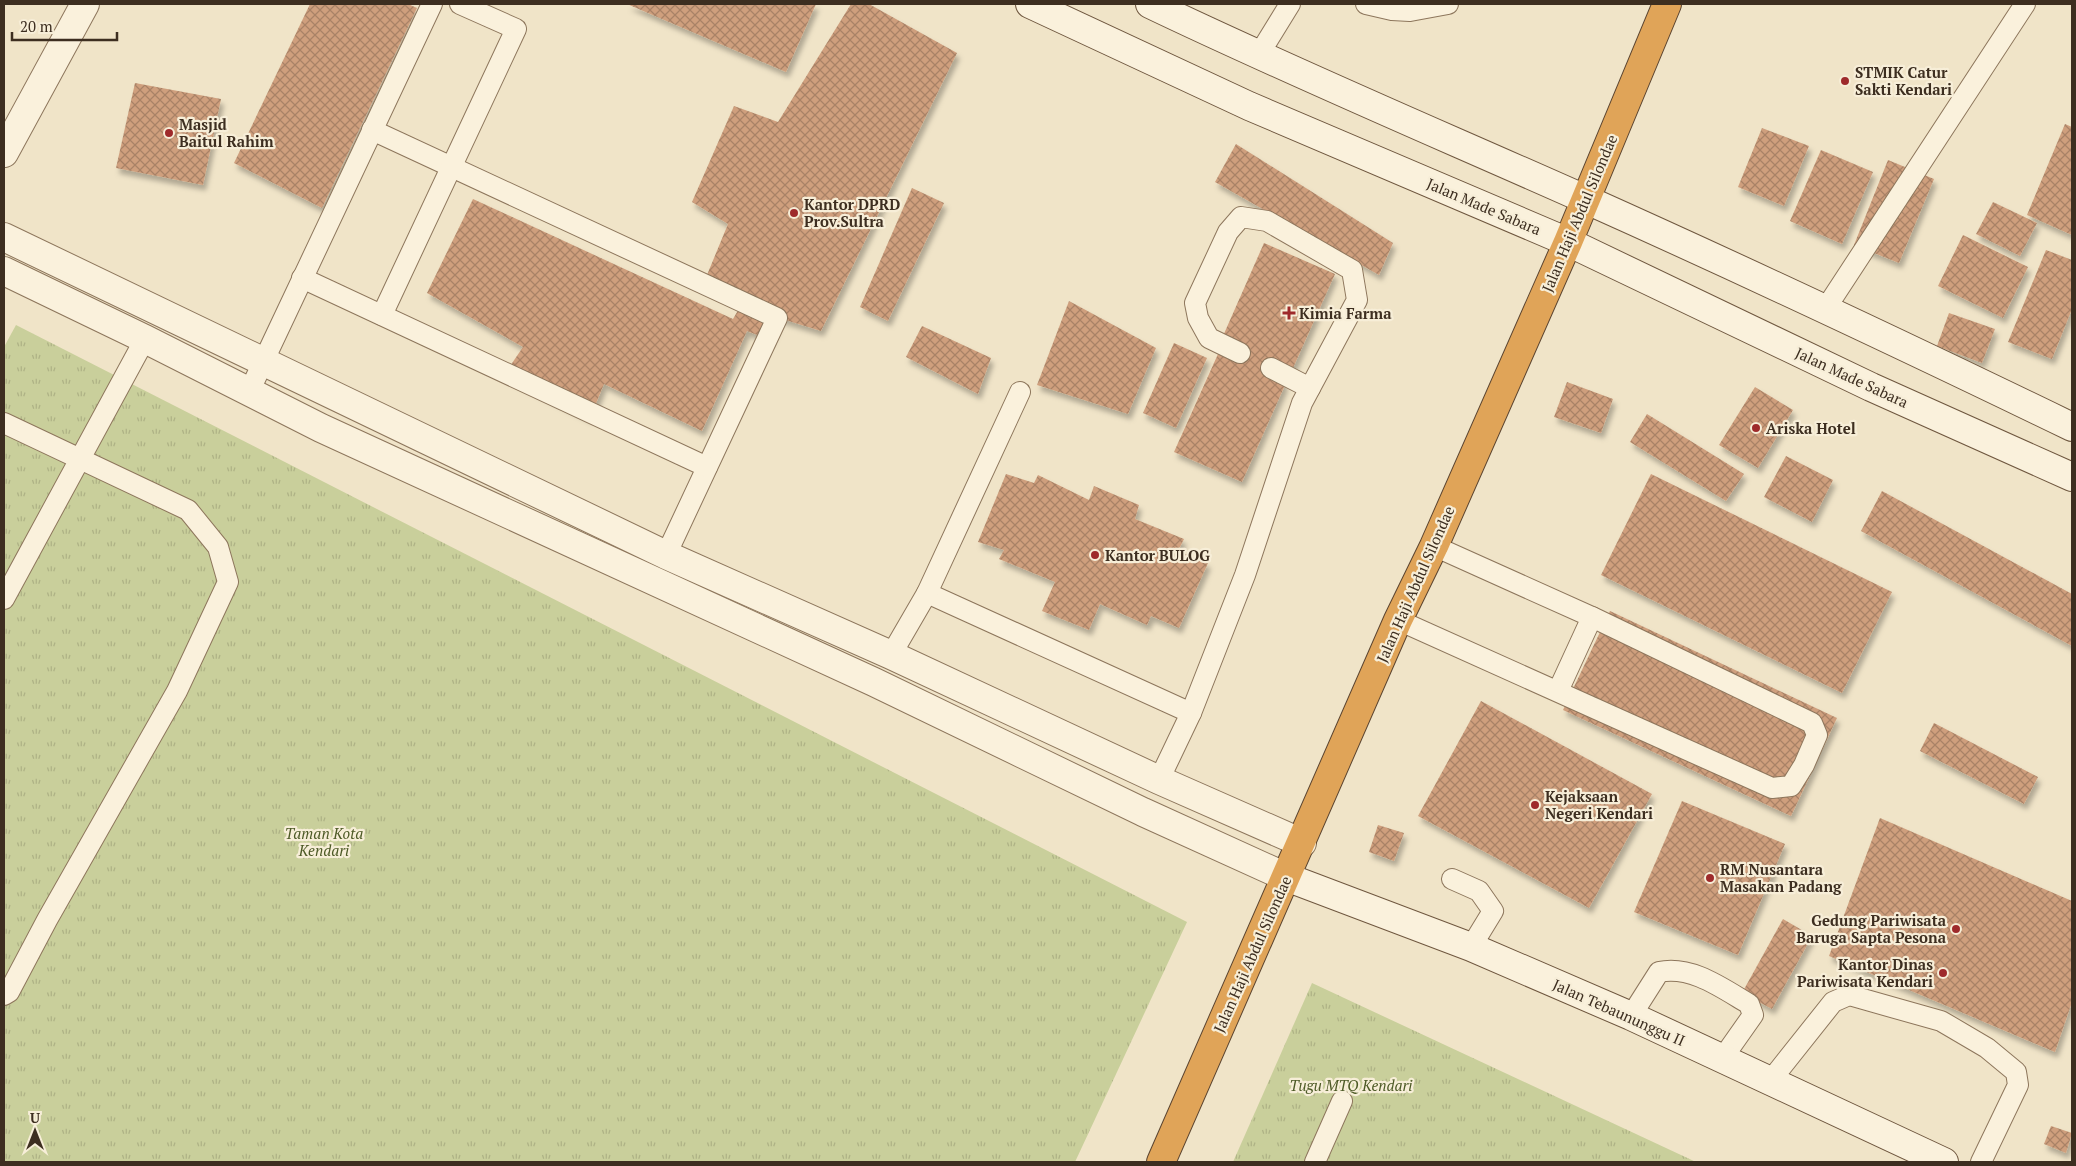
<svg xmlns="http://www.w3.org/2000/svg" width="2076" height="1166" font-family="'PT Serif',serif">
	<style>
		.grass { fill: url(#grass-tufts) }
		.building { fill: url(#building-cross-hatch); filter: url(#shadow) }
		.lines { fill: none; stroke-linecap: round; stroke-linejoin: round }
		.lane-casing { stroke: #8d765c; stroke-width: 22 }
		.street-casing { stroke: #8d765c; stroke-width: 30 }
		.secondary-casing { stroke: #6f573f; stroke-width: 30 }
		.highway-casing { stroke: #5b4430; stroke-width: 30 }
		.lane { stroke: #faf1dc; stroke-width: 20 }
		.street { stroke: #faf1dc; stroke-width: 28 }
		.secondary { stroke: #faf1dc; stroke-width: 28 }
		.highway { stroke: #e0a458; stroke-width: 28 }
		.poi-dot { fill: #9e2a2b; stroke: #f7eed8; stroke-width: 2 }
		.labels { text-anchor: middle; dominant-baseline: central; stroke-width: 4.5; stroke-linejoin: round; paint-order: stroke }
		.poi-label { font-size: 15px; font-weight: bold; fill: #3d2e20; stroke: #f7eed8; text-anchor: start }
		.street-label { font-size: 15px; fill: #3d2e20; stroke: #f7eed8 }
		.park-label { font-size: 15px; font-style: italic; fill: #4d5a26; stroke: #f7eed8 }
	</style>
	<defs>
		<pattern id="grass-tufts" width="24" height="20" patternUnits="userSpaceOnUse" patternTransform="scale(1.25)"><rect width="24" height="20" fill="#c9cf9b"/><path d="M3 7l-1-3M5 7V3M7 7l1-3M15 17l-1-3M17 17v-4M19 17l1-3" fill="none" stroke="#aeb285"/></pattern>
		<pattern id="building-cross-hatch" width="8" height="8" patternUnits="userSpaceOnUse" patternTransform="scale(1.25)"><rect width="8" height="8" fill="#cf9f7d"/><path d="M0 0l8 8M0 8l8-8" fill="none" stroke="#a98266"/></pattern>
		<filter id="shadow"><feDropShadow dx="3" dy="5.5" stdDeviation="2.5" flood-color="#0004"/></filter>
	</defs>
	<rect width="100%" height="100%" fill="#f0e4c8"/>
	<g class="grass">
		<path d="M16,325l1171,597 -112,240h-1071v-815z"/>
		<path d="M1312,983l384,179h-463z"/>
	</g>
	<g class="building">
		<path d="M310,4h98l9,4 -95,200 -88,-45z"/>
		<path d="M627,4h189l-30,68z"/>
		<path d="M851,4h18l88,49 -136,278 -42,-13 -9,22 -23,-9 -45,100 -98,-47 -14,34 -86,-43 19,-28 -96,-54 46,-94 260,120 15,-26 -41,-18 21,-51 -36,-22 42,-96 44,16z"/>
		<path d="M135,83l86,16 -18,86 -87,-17z"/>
		<path d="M2065,124l7,3v108l-45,-20z"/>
		<path d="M1762,128l47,18 -25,60 -46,-19z"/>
		<path d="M1236,144l157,99 -14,32 -164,-93z"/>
		<path d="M1821,150l52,22 -31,72 -52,-23z"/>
		<path d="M1888,160l46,19 -35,84 -45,-18z"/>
		<path d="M912,188l32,15 -56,118 -28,-14z"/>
		<path d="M1993,202l44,21 -17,33 -44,-22z"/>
		<path d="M1963,235l65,32 -25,51 -65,-32z"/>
		<path d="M1264,243l71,31 -42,94 -18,-8 10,25 -43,97 -68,-30 44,-98 18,8 -13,-26z"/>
		<path d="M2046,250l26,10v49l-20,50 -44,-17z"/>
		<path d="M1069,301l87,47 -28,66 -91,-29z"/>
		<path d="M1949,313l46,16 -13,34 -45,-17z"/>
		<path d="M922,326l69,32 -13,36 -72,-37z"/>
		<path d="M1174,343l33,15 -31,70 -33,-15z"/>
		<path d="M1567,382l46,17 -12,34 -47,-16z"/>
		<path d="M1755,387l38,23 -35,58 -39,-23z"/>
		<path d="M1647,414l97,60 -18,27 -96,-59z"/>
		<path d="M1786,456l47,24 -21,42 -48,-25z"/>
		<path d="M1006,474l28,9 4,-8 51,25 5,-14 45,19 -4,14 49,20 -6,12 30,12 -29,65 -28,-12 -4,9 -47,-21 -11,26 -47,-19 13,-29 -56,-23 5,-9 -26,-8z"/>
		<path d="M1651,474l241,118 -50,101 -241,-118z"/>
		<path d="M1882,491l190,103v52l-211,-115z"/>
		<path d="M1610,611l227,107 -46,98 -228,-106z"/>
		<path d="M1481,701l171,93 -63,114 -171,-92z"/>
		<path d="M1934,723l104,54 -14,27 -104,-53z"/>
		<path d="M1682,801l103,43 -47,111 -104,-43z"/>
		<path d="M1880,818l192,83v101l-17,50 -226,-96z"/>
		<path d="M1378,825l26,8 -10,28 -25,-9z"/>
		<path d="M1783,919l29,17 -40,73 -30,-16z"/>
		<path d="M2051,1126l21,7 -6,20 -22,-9z"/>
	</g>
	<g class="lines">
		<g class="lane-casing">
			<g id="lane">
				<path d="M1366,4l26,6 18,1 38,-7"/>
				<path d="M1258,56l32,-52"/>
				<path d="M372,130l405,188 -111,237"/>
				<path d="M302,278l405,189"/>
				<path d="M1826,308l199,-304"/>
				<path d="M382,315l134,-286 -56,-25"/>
				<path d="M1271,368l39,20"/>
				<path d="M249,392l183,-388"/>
				<path d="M4,423l184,87 30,37 10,35 -51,109 -130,229 -38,72 -5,3"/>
				<path d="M927,593l264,120"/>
				<path d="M4,599l141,-260"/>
				<path d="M1398,620l374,168 19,-2 13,-21 13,-30 -5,-12 -220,-106 -158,-71"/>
				<path d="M891,655l36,-62 93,-201"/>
				<path d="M1558,691l34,-74"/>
				<path d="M1159,780l32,-67 54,-138 57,-172 55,-103 -5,-30 -85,-49 -26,-4 -13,15 -33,71 3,15 11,20 31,15"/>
				<path d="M1452,879l27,12 14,20 -22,36"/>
				<path d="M1631,1016l28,-44c32,-7 63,16 90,32l4,11 -31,44"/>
				<path d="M1771,1080l62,-78 16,-7 92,26 46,27 29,24 2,13 -37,77"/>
				<path d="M1315,1162l27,-61"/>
			</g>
		</g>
		<g class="street-casing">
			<g id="street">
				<path d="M4,153l81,-149"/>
				<path d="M4,237l662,318 225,100 268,125 143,63"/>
				<path d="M4,271l141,68 176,89 553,254 269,130 143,65"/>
			</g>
		</g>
		<g class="secondary-casing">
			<g id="secondary">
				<path d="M1030,4l219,102 319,136 303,145 201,90"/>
				<path d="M1150,4c144,69 291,131 437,196 163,73 324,149 485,227"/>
				<path d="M1286,877l185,70 160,69 313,146"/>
			</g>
		</g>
		<g class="highway-casing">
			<path id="highway" d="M1161,1162l237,-542 36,-74 134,-304 99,-238"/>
		</g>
		<use href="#lane" class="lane"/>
		<use href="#street" class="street"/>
		<use href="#secondary" class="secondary"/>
		<use href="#highway" class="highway"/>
	</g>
	<g class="poi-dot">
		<circle cx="1845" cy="81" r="5"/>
		<circle cx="169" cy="133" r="5"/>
		<circle cx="794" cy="213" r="5"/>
		<path d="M1286.5 305.5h5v5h5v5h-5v5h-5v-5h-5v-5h5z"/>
		<circle cx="1756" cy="428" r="5"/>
		<circle cx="1095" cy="555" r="5"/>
		<circle cx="1535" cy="805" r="5"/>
		<circle cx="1710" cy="878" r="5"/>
		<circle cx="1956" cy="929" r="5"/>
		<circle cx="1943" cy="973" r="5"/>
	</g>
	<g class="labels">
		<g class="poi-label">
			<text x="1855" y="72">STMIK Catur<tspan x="1855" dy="17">Sakti Kendari</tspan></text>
			<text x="179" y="124">Masjid<tspan x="179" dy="17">Baitul Rahim</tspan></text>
			<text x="804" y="204">Kantor DPRD<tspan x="804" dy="17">Prov.Sultra</tspan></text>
			<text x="1299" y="313">Kimia Farma</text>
			<text x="1766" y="428">Ariska Hotel</text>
			<text x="1105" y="555">Kantor BULOG</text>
			<text x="1545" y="796">Kejaksaan<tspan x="1545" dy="17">Negeri Kendari</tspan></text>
			<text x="1720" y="869">RM Nusantara<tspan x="1720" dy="17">Masakan Padang</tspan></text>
			<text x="1946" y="920" text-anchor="end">Gedung Pariwisata<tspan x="1946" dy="17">Baruga Sapta Pesona</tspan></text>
			<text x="1933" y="964" text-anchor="end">Kantor Dinas<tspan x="1933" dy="17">Pariwisata Kendari</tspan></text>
		</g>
		<g class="street-label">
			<text transform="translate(1484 206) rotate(23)">Jalan Made Sabara</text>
			<text transform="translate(1579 213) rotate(-67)">Jalan Haji Abdul Silondae</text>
			<text transform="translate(1852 377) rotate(25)">Jalan Made Sabara</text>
			<text transform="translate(1415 584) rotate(-66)">Jalan Haji Abdul Silondae</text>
			<text transform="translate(1252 954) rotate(-66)">Jalan Haji Abdul Silondae</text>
			<text transform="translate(1619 1012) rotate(24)">Jalan Tebaununggu II</text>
		</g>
		<g class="park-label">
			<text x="324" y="833">Taman Kota<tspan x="324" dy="17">Kendari</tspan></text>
			<text x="1351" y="1085">Tugu MTQ Kendari</text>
		</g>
	</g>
	<rect width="2076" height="1166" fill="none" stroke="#3d2e20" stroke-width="10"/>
	<g transform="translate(35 1131)" stroke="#f7eed8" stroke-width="4" paint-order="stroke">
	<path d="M0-4L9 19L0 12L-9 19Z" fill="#3d2e20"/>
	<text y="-8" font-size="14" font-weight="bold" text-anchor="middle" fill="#3d2e20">U</text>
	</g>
	<path d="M12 32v8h105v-8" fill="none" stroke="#3d2e20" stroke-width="2.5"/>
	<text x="20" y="32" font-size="15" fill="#3d2e20" stroke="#f7eed8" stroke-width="4" paint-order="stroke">20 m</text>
</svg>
